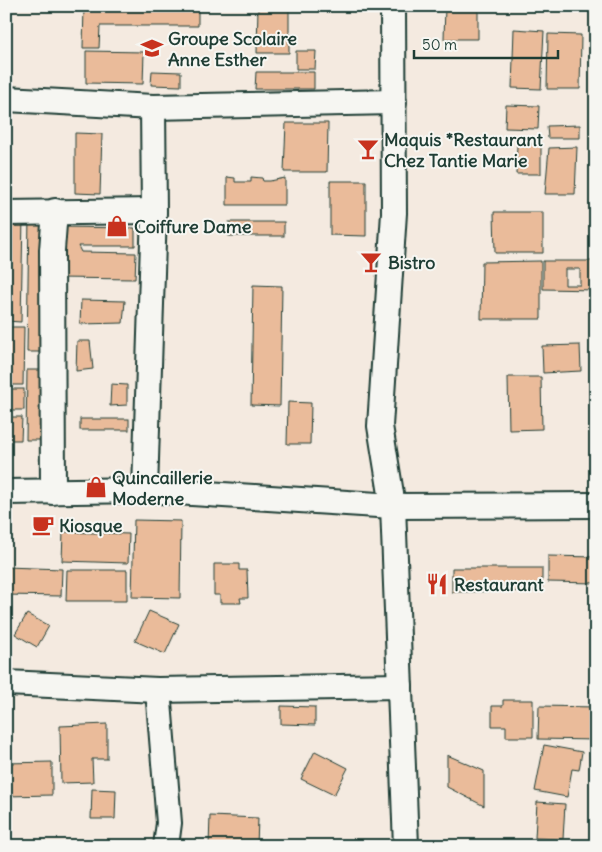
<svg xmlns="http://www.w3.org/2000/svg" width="602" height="852" font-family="Delius,sans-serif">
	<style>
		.building { fill: #eabb9a; stroke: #1f3d34; fill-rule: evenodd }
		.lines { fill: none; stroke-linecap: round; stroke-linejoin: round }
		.minor-casing { stroke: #1f3d34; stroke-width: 28 }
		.minor { stroke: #f6f6f2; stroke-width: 24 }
		.labels { text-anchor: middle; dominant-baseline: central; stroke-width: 4; stroke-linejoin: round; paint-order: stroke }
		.poi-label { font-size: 18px; font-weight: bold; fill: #1f3d34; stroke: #f6f6f2; text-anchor: start }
	</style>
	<rect width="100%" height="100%" fill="#f4eae0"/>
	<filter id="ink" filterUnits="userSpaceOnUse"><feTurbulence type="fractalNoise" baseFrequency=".02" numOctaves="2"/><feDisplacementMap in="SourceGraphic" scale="10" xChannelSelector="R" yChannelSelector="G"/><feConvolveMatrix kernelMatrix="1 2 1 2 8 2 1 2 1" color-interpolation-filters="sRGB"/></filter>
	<g filter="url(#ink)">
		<g class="building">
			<path d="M84,6h114v20h-98l-1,22h-16z"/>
			<path d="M258,6h31v47h-32z"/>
			<path d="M445,6h33v33h-34z"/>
			<path d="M514,29l30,2 -3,58 -29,-1z"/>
			<path d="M548,34l33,1 -1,54h-33z"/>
			<path d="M86,51l58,1 -1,32 -57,-1z"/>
			<path d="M296,51h20l-1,18h-19z"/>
			<path d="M152,71l29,1v14l-30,-1z"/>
			<path d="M256,72h58v17h-59z"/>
			<path d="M506,105l33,1 -1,23 -33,-1z"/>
			<path d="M286,123h42l-1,49h-43z"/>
			<path d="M580,125v13h-32l-1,-12z"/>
			<path d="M75,133l27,1 -2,60 -25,-1z"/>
			<path d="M517,144h24v30h-25z"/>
			<path d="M577,147l-2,47h-30l4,-46z"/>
			<path d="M227,177l8,1v4h16v-5l11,1 1,3h7l15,-3v27h-58z"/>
			<path d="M330,181h36v55l-36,-1z"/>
			<path d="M494,212h49v41h-48z"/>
			<path d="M29,215h22l-3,137h-21z"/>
			<path d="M6,216h17l-2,106 -15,-1z"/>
			<rect x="229" y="222" width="55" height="14"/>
			<path d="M59,227l76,1v18h-57l3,6 55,1 -1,26 -77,-1z"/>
			<path d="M541,261v58h-60l1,-57z"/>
			<path d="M543,261h53v29l-53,-1zM565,269h15v16h-15z"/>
			<path d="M253,285l29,1 -2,120 -29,-1z"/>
			<path d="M81,300l44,1 -2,22 -43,1z"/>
			<path d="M6,327h18l-1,58h-17z"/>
			<path d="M77,341h13l3,28 -17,2z"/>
			<path d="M580,345l1,26 -38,2 -1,-27z"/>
			<path d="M27,370h22l-1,70h-22z"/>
			<path d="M508,377h33l1,52 -33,1z"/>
			<path d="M111,384l16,1v20l-17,1z"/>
			<rect x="6" y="389" width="18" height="21"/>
			<path d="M288,402l23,1 -1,41h-23z"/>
			<path d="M6,417h16l-1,23h-15z"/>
			<rect x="80" y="419" width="49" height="11"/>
			<path d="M134,520l47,1 -1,77 -48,-1z"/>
			<path d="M63,532l66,2 -1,29 -66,-2z"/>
			<path d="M548,556l48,1v26l-48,-1z"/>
			<path d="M214,564h25v6h8l1,28h-8l1,5h-21v-8h-6z"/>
			<path d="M6,567l56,2 -1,27 -55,-1z"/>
			<path d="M452,568h90v23l-90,1z"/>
			<path d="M67,570h60v31h-61z"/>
			<path d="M149,611l30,13 -14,30 -30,-13z"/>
			<path d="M27,614l22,12 -12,21 -22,-13z"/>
			<path d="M503,700h30v37h-27v-11h-14v-20h11z"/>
			<path d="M281,706l34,1v18l-34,-1z"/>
			<path d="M539,706l57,1v33l-58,-1z"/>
			<path d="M107,724v35h-15l1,23 -32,1 -1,-57z"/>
			<path d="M544,745l38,7 -3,18 -7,-1 -5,28 -32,-6z"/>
			<path d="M315,751l33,17 -14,27 -33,-16z"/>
			<path d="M447,755l37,16v35l-37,-19z"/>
			<path d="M52,762v33l-46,1v-33z"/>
			<path d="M92,789l24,1 -1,29h-24z"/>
			<path d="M537,802l28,2 -2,35 -28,-1z"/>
			<path d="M210,816l48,2 -1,28h-48z"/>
		</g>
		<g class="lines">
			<g class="minor-casing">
				<g id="minor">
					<path d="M393,6l1,207 -14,213 13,80 13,340"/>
					<path d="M6,99l147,8 241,-5"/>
					<path d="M6,213l148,-2"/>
					<path d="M145,490l9,-279 -1,-104"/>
					<path d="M6,492l139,-2 248,16 203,-1"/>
					<path d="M53,492l-1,-242 3,-39"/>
					<path d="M6,683l152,7 242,-4"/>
					<path d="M158,690l11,133 -3,23"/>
				</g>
			</g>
			<use href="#minor" class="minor"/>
		</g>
	</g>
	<defs>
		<g id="school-bare" transform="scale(1.725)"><path d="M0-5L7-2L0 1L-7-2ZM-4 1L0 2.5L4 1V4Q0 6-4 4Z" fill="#c8321e" stroke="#f6f6f2" stroke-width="2.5" paint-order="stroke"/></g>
		<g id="bar-bare" transform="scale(1.725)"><path d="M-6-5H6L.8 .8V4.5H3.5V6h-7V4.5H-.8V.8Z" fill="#c8321e" stroke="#f6f6f2" stroke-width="2.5" paint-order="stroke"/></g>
		<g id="shop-bare" transform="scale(1.725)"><path d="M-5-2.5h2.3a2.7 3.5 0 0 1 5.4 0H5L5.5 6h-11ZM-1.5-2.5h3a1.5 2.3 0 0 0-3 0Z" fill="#c8321e" stroke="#f6f6f2" stroke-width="2.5" paint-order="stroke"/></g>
		<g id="cafe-bare" transform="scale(1.725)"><path d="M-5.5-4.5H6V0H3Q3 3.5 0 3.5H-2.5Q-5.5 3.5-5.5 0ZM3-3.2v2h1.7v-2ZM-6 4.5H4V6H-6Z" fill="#c8321e" stroke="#f6f6f2" stroke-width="2.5" paint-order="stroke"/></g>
		<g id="restaurant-bare" transform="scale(1.725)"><path d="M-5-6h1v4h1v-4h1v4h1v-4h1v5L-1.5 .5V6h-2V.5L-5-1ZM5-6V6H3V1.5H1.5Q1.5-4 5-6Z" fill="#c8321e" stroke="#f6f6f2" stroke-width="2.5" paint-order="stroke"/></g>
	</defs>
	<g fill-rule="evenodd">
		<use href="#school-bare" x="152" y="48"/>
		<use href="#bar-bare" x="368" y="149"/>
		<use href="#shop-bare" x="117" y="226"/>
		<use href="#bar-bare" x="371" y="262"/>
		<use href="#shop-bare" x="96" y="487"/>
		<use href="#cafe-bare" x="43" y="525"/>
		<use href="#restaurant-bare" x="437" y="584"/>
	</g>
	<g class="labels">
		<g class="poi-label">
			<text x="168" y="38">Groupe Scolaire<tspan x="168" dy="21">Anne Esther</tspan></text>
			<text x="384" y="139">Maquis *Restaurant<tspan x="384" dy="21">Chez Tantie Marie</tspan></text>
			<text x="134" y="226">Coiffure Dame</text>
			<text x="388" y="262">Bistro</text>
			<text x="112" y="477">Quincaillerie<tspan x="112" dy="21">Moderne</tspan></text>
			<text x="59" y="525">Kiosque</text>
			<text x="454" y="584">Restaurant</text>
		</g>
	</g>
	<rect width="602" height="852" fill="none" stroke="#f6f6f2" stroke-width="25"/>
	<rect x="12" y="12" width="577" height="827" fill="none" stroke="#1f3d34" stroke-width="2" filter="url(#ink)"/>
	<path d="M414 50v8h144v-8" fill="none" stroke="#1f3d34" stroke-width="2.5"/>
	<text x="422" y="50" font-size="15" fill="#1f3d34" stroke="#f6f6f2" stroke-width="4" paint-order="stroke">50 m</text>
</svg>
